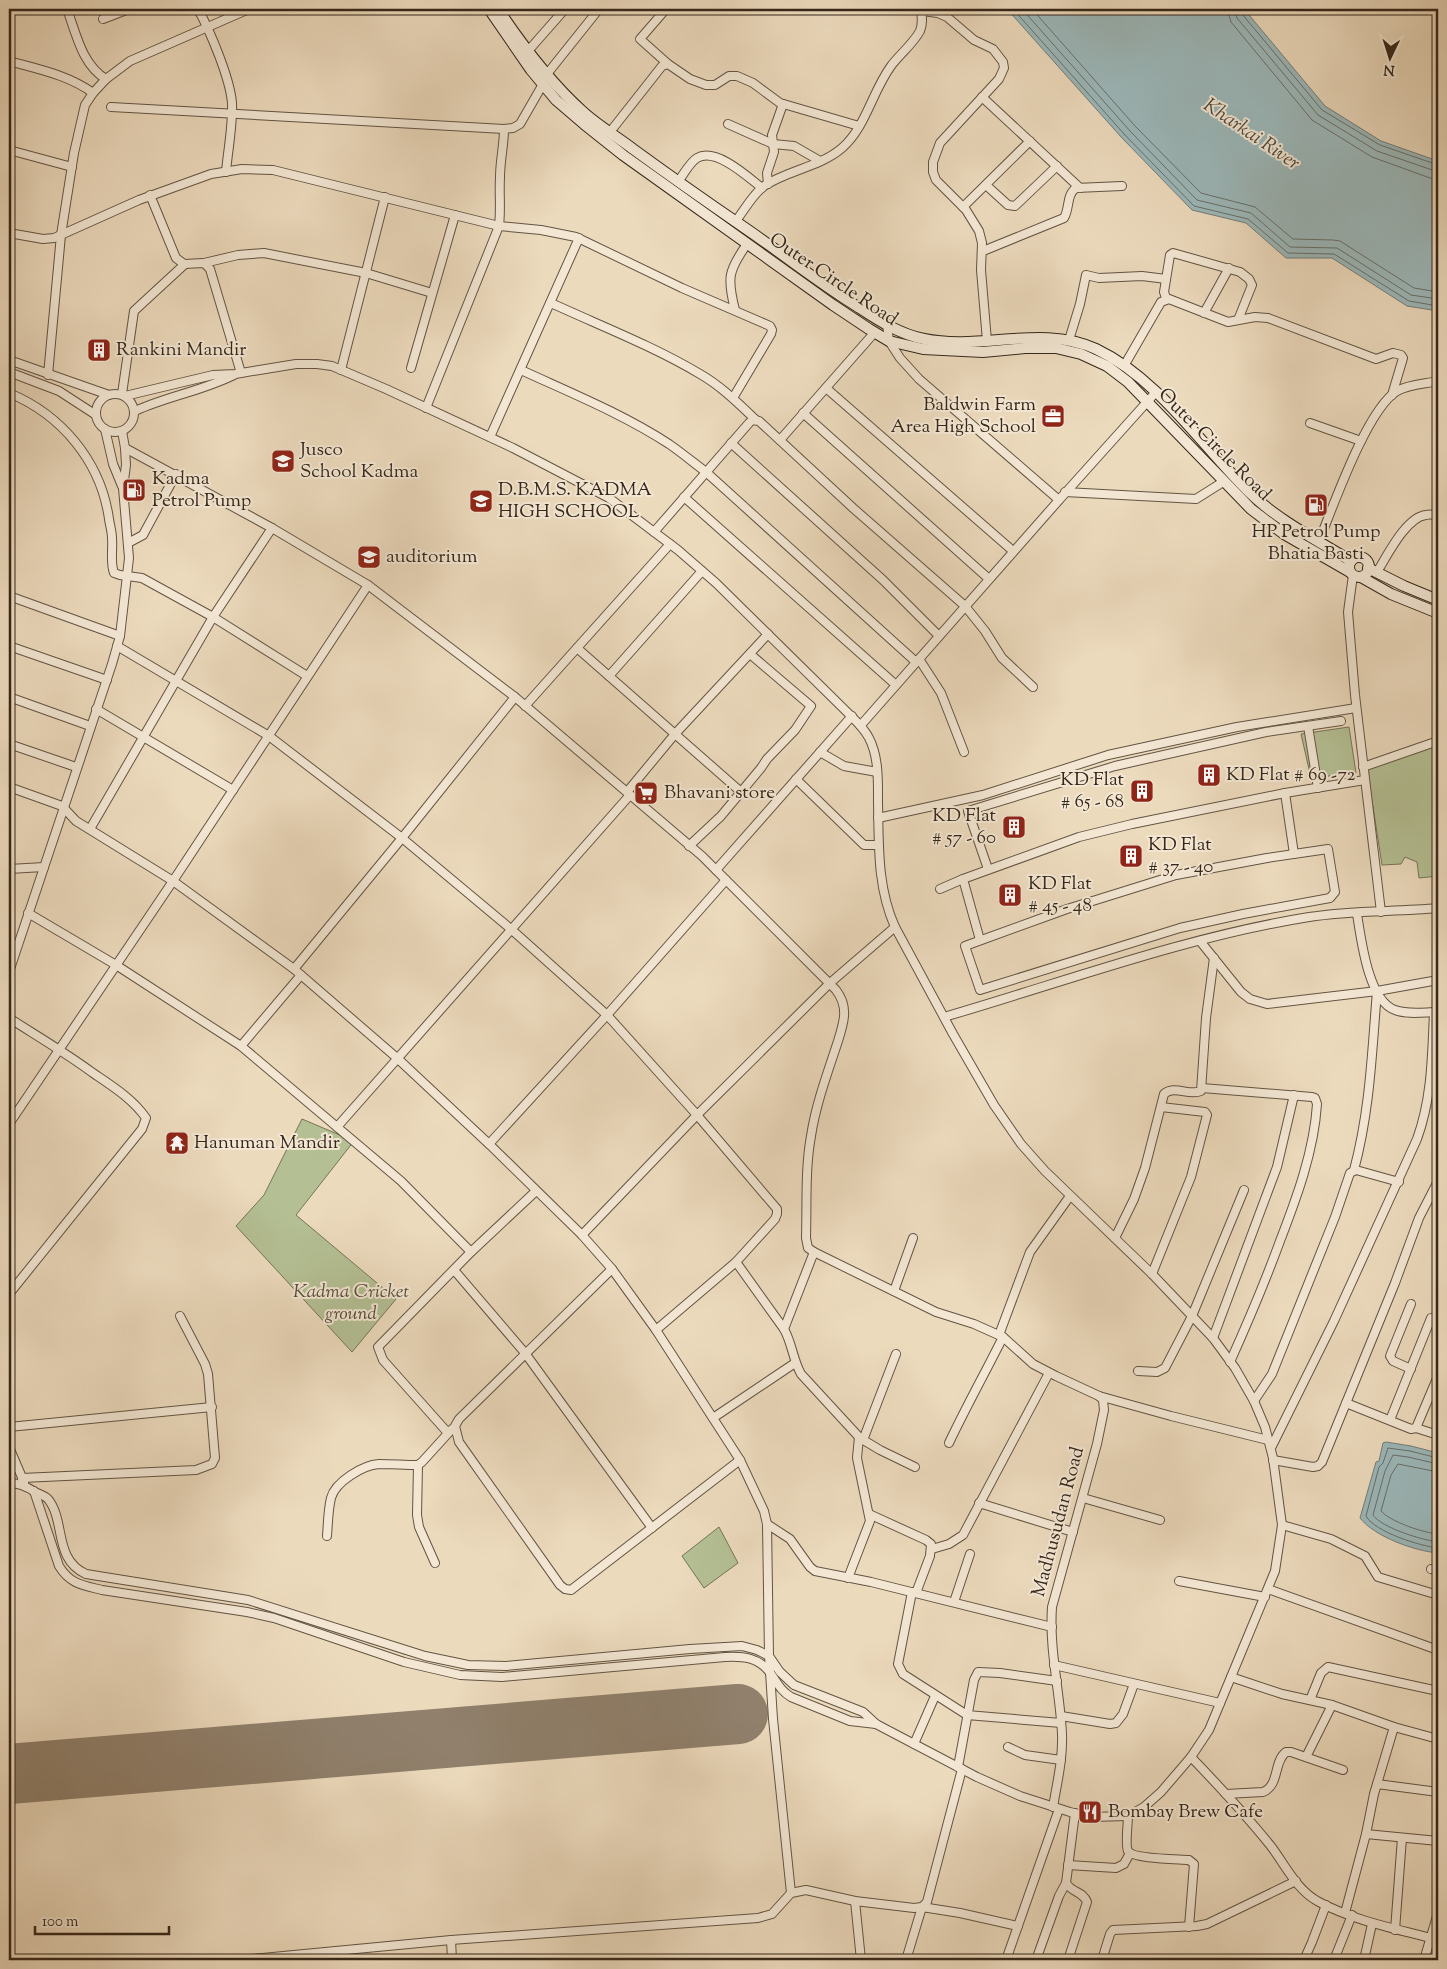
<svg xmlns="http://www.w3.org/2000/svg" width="1447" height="1969" font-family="'Sorts Mill Goudy',serif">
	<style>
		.green { fill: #b4c094; stroke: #747457 }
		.water { fill: #9cb8ba; stroke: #737e7a }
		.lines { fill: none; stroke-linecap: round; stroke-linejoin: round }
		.shore { stroke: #68706a; stroke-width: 1 }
		.runway { stroke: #90806c; stroke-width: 60 }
		.minor-casing { stroke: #635443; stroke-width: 10 }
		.secondary-casing { stroke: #35271a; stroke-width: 12 }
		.minor { stroke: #f3e7d4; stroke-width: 8 }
		.secondary { stroke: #f3e7d4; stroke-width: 10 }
		.labels { text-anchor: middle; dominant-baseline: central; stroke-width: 4; stroke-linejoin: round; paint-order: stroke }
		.street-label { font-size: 19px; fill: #35271a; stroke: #f3e7d4 }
		.poi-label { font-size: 19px; fill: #35271a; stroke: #f3e7d4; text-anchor: start }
		.park-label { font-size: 19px; font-style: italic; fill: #554d38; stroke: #f3e7d4 }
		.water-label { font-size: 20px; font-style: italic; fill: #4f4b42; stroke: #f3e7d4 }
	</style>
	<rect width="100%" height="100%" fill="#ecdabd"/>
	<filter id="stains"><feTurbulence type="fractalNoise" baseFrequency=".004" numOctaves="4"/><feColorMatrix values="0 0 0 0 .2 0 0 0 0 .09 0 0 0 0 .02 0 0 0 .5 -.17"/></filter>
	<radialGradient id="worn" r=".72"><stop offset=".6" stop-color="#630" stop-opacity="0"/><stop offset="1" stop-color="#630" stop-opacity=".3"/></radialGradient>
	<g class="green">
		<path d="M1349,727l7,46 -45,5 -10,-44z"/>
		<path d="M1438,743v133l-19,2 -2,-16 -12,-5 -4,7 -19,1 -15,-97z"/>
		<path d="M302,1119l52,22 -58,74 100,84 -44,53 -116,-126 28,-31z"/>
		<path d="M719,1527l19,36 -34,25 -22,-32z"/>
	</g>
	<g class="water">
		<path d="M1007,9h237l81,97 56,35 57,20v150l-31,-5 -75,-48h-46l-40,-35 -54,-13 -70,-72z"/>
		<path d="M1386,1442l25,4 27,7v100c-23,-2 -63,-16 -78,-35l16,-56 3,-1 4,-18z"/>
	</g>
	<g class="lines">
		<g class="shore">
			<path d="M1013,9l112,126 69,71 54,13 40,34 46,1 75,47 29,5"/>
			<path d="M1022,9l108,122 67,69 54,13 39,34 47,1 74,47 27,4"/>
			<path d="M1032,9l103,117 66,67 54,14 38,32 40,1 7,1 74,47 24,4"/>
			<path d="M1227,9l4,13 81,98 60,37 58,21 8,1"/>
			<path d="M1234,9l3,9 81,97 59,36 61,21"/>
			<path d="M1241,9l1,5 80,96 58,35 58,20"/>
			<path d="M1438,1458l-28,-7 -22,-3 -5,15 -4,4 -13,49c9,16 54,30 72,32"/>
			<path d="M1438,1464l-30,-7 -15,-2 -8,16 -12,44c9,13 49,25 65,27"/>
			<path d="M1438,1472l-40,-8 -7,11 -10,36c10,11 43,22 57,23"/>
		</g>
		<path class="runway" d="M9,1774l729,-60"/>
		<g class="minor-casing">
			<g id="minor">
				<path d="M67,9c9,24 15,56 39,70"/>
				<path d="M198,9c12,22 32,69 34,94 1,22 -4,46 -6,69"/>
				<path d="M666,9l-26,30 28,25"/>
				<path d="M922,11l16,2 9,4 27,23 19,9 10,13 1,6 -5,11 -59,64 -7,19v10l3,8 30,30 13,21 3,12 -1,27 6,71"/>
				<path d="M103,19l26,-10"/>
				<path d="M528,51l37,-42"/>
				<path d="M9,61c28,8 60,14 84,32"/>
				<path d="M547,74l52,-65"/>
				<path d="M982,97l98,91"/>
				<path d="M111,107l393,22 9,-1 7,-4 23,-40"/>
				<path d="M728,124l45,20 21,2 26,15"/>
				<path d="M610,132l52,-66 6,-2 22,15 16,6h9l14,-9h8l16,7 27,20 79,23"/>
				<path d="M9,150l63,17"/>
				<path d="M678,182c5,-7 12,-20 19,-24 19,-11 51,19 65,30"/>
				<path d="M768,184l-1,-11 7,-21 -2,-17 11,-31"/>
				<path d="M986,185l22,20 7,1 42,-40"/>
				<path d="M150,195l26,63 8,6 20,-1 6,6 31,104"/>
				<path d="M963,207l67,-66"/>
				<path d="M735,222c9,-11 17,-27 29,-36 24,-16 56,-19 78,-38 24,-21 30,-56 49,-82 8,-11 22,-22 29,-35 3,-7 2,-14 1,-22"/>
				<path d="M9,233l34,6 11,-1 85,-38 72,-26 31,-5 31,1 226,56 42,4 35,7 106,51 88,38 2,4 -1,4 -38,64"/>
				<path d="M983,251l81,-33c6,-10 2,-23 12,-30l46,-2"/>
				<path d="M204,263l34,-8 26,-2 102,20 66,20"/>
				<path d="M1166,298l-2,-6 6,-37 3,-2 67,19 9,7 3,6 -14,35"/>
				<path d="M551,303c50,23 102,43 149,71 21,12 38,29 56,46"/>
				<path d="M735,310c-8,-32 -7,-39 12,-66"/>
				<path d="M1204,313l25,-45"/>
				<path d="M887,324l2,17 11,17 19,21 140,121"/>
				<path d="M1069,340l11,-36 6,-29 13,3 43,-2 24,3"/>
				<path d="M9,360l100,35"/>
				<path d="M1124,366l37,-64 8,-3 59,23 27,-5 13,1 108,41 17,-6 8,2 2,3 -11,37"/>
				<path d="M411,368l44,-153"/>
				<path d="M341,370l44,-173"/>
				<path d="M521,370c50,23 102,44 148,74 13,9 25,19 37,28l210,190"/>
				<path d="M9,372l50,19 37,24"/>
				<path d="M48,375l13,-140 13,-82 11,-48 8,-12 13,-14 24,-18 119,-52"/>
				<path d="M826,388l187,163"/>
				<path d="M9,393c53,22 92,69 100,126 1,7 3,13 3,19 1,11 -2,25 2,35l6,2 22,3 71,39 94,59"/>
				<circle cx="115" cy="413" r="19"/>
				<path d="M122,394l12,-83 51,-47"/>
				<path d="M426,408l73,-182c2,-17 0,-32 1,-49 0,-16 4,-32 4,-48"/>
				<path d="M135,411c33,-15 67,-20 99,-36"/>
				<path d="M803,413l186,166"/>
				<path d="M1310,423l51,18"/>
				<path d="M105,429l8,35 9,22"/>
				<path d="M490,437l89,-199"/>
				<path d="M780,440l95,-108"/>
				<path d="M731,443l152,137 56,56"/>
				<path d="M125,448l147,80 96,57 147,112 187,159 134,134c13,17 8,32 2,51 -10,31 -22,62 -27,95 -6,33 -4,68 -5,102l2,10 6,4 122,60 38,12 29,13 30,27 23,12 43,20 72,20 97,24"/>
				<path d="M1065,492l131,7 27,-17"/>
				<path d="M684,497l212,188"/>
				<path d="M654,532l95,-109 3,-3 7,1 94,87 112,98 20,25 17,27 31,29"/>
				<path d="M1319,541c14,-34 48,-132 78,-150 12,-7 28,-7 41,-10"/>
				<path d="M128,543l15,-8 33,-61"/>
				<path d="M1377,572c10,-16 29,-55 49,-57 4,-1 9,0 12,1"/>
				<path d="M1353,575l-5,37 7,83 26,217"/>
				<path d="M9,596l111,40"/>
				<path d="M9,646l98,34"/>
				<path d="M117,646l152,90 133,102 110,92 95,85 90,100 80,94v5l-2,5 -39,43 -80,68"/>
				<path d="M577,648l164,144"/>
				<path d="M919,659l22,34 23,59"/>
				<path d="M609,676l93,-105"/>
				<path d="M9,697l81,29"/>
				<path d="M525,706l145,-162"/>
				<path d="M96,709l137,81"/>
				<path d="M861,725l198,-225 97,-108"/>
				<path d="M1308,726l10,62"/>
				<path d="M9,744l67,23"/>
				<path d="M820,752l24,14 33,6"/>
				<path d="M1363,767l75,-26"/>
				<path d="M796,779l68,66h14"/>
				<path d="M9,787l53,19 14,15 97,60 121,88 103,89 92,86 93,91 30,34 44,61 84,130 24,51 3,13 2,132 4,63 18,174"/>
				<path d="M627,792l48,-58 93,-100"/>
				<path d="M1285,793l9,61"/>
				<path d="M878,818l105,-23 125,-40 129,-28 119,-19"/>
				<path d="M90,829l123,-212 59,-89"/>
				<path d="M689,846l32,-30 40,-48 6,-9 28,-29 16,-24 -61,-52"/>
				<path d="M1328,849l7,43 -5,6 -87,16 -63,14 -200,62 -15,-44 102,-37 109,-34 91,-17z"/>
				<path d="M9,869l35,-2"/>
				<path d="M988,869l-20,-58 147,-45 151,-34 75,-11"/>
				<path d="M716,870l136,-154"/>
				<path d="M963,879l17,61"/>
				<path d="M940,889l23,-10 116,-42 53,-13 153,-31 80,-13"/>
				<path d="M28,913l88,52 125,81 160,135 70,71"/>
				<path d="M1357,914c4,24 11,87 38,96 13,5 30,2 43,2"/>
				<path d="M1200,941l41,51 9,7 17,5 110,-13 61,-11"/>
				<path d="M294,969l108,-131 113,-141"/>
				<path d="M9,972l103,-308 8,-28 9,-78 -6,-70 3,-23 -1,-17 -3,-17"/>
				<path d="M944,1017c120,-35 241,-80 365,-100 42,-7 87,-5 129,-9"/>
				<path d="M9,1018c28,18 57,35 84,55 19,13 40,26 53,45l-4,11 -133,165"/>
				<path d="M241,1046l60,-71"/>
				<path d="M1202,1088l110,9 3,1 2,6c-3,47 -20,93 -37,137 -15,41 -32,81 -50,121"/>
				<path d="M9,1124l164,-243 195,-296"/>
				<path d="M337,1127l293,-332"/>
				<path d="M489,1144l118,-129 119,-135"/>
				<path d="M1354,1170c16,-59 18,-119 23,-179"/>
				<path d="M582,1235l115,-120 133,-132 65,-56"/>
				<path d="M1115,1238l19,-39 11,-31 19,-74c10,-9 25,2 37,-3l5,-73 8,-60"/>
				<path d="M736,1262l48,67c8,14 9,31 17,45l58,63 -2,21 13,63 -22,57"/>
				<path d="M612,1269l-153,150 -4,7 4,16 101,143 5,4 6,1 169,-130"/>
				<path d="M454,1270l71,83 127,175"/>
				<path d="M1152,1274l39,-97 16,-62 -2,-3 -44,-5"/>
				<path d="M894,1291l19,-53"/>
				<path d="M1411,1304l-21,52 3,5 18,8"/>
				<path d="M784,1329l30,-77"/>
				<path d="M999,1335l31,-83 40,-56"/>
				<path d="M1213,1338l64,-171 17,-72"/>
				<path d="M1138,1371l19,1 8,-4 27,-52 52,-126"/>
				<path d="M1254,1401l18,-27 63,-157 15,-44 6,-3 43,12"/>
				<path d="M1346,1403l65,26 5,-1 22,-52"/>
				<path d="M713,1418l82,-55"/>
				<path d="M1390,1420l41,-102 7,3"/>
				<path d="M9,1427l203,-20"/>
				<path d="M1416,1428l22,7"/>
				<path d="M448,1433l-65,-73 -5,-13 93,-95 65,-61"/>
				<path d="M860,1438l20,12 35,17"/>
				<path d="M863,1440l33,-86"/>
				<path d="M949,1443c17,-36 36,-70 54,-106"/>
				<path d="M9,1447l15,35"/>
				<path d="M1271,1448l63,-127 83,-182c15,-41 15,-83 17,-127"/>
				<path d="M1273,1460l40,7 5,-1 4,-4 73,-179 24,-65 19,-37"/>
				<path d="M418,1465l-1,50 2,12 16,36"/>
				<path d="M22,1478l174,-8 16,-6 3,-6 -7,-84 -3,-10 -25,-48"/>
				<path d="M9,1483c10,0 17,3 26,9 4,2 10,4 13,7 18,22 5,60 38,75l162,26 177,56 43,9 38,1 184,-17 52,-3 15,4 12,6 11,16 14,13 69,27 13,12 101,53 43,19 50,16 20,5 38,-1 16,-9 17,-15 30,-35 18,-27 66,-159 7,-46 -9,-67 -8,-31 -11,-26 -19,-33 -22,-30 -61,-64 -107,-103 -24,-27 -27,-39 -41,-71 -58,-107c-18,-40 -16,-82 -17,-125 0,-20 1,-45 -9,-64 -5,-10 -14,-18 -22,-26l-131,-129 -38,-33 -69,-52 -96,-50 -127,-59 -54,-23 -15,-2h-21l-61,10 -22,1 -88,21"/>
				<path d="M34,1491l25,75c11,18 23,19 43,24l145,22 27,6 130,44 56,13 42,2 223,-20c18,-1 34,0 46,17 7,10 10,17 20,23l59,24 26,3"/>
				<path d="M1083,1498l77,22"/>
				<path d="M979,1503l94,29"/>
				<path d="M869,1514l57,26 5,4 -1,12 -14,37"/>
				<path d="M767,1524l23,15 20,28 5,4 56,11 181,45"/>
				<path d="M1282,1525l49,14 34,17 13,21 60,18"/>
				<path d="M327,1536c1,-12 1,-26 4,-38 4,-16 32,-33 48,-34 13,0 26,1 39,1l4,-3 30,-33"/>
				<path d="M932,1549l17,-5 14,-9 86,-162"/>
				<path d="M1431,1569l7,2"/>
				<path d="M1179,1581l86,16"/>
				<path d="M1268,1589l170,61"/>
				<path d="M912,1592l-14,72 5,10 64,41 94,8"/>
				<path d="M954,1602l16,-48"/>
				<path d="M1054,1665l166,38"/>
				<path d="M1231,1677l51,17 50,11 62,22 44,12"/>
				<path d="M1310,1700l11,-27 7,-6 110,24"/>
				<path d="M1061,1716l49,8 6,-1 7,-9 11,-30"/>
				<path d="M914,1744l21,-48"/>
				<path d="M1008,1747l17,8 36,5"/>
				<path d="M1191,1757c27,28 54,57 79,88 15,19 26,45 49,57 38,20 79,27 119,38"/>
				<path d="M1306,1757l26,-52"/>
				<path d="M958,1767l16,-87 4,-8 22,1 57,8"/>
				<path d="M1377,1784l61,8"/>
				<path d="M1226,1794l37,-2c17,-7 10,-30 23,-40h5l52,18"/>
				<path d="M1053,1807c4,-24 10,-48 9,-73 -2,-42 -13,-84 -10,-127l45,-163 7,-34 -1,-10 -4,-4"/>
				<path d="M1128,1816c0,7 -3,30 0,35 5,8 51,8 61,9l5,4 -5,63"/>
				<path d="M1366,1834l72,7"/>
				<path d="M1068,1865l48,3 8,-4 6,-11"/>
				<path d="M855,1901l6,59"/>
				<path d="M1345,1913l21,-79 8,-40 20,-67"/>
				<path d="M1395,1930l7,-92"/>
				<path d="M451,1940l1,20"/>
				<path d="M241,1960l210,-20 307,-22 14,-4 19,-21 15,-3 49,11 59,7 8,-1 5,-5 35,-133"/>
				<path d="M906,1960l16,-53 38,6 58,13"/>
				<path d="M1006,1960l53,-151"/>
				<path d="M1036,1960l23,-64 7,-13"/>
				<path d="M1068,1960l19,-58c-4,-11 -15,-9 -21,-19l9,-70"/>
				<path d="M1102,1960l8,-26 3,-4 84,-4 10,-2 89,-43"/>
				<path d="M1304,1960l8,-18 14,-37"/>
				<path d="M1334,1960l18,-45"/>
				<path d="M1364,1960l8,-36"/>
				<path d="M1424,1960l14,-47"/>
			</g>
		</g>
		<g class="secondary-casing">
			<g id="secondary">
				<path d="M489,9l42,61 25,30 28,24 39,31 210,150 36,24 20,12 34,8 60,3 42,-4h31l25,6 26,12 21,16 123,127 33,25 66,38"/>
				<path d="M498,9c24,36 51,72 84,102 15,14 34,25 51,38 37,27 74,53 112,79 38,26 74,55 113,79 20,13 41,27 66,32 57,12 118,-15 172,10 63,30 106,97 154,144 29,28 67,47 101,68"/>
				<circle cx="1359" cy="567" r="10"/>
				<path d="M1368,568l36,18 34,14"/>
				<path d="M1361,577l30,17 47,19"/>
			</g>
		</g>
		<use href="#minor" class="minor"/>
		<use href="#secondary" class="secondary"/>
	</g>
	<defs>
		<g id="building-square" transform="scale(1.25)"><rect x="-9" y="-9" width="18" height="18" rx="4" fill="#8f2418" stroke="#f3e7d4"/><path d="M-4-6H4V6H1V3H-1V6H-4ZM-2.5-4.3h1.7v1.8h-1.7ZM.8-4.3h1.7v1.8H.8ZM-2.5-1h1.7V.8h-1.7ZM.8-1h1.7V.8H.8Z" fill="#fff"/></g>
		<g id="office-square" transform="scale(1.25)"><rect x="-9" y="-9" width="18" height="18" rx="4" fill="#8f2418" stroke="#f3e7d4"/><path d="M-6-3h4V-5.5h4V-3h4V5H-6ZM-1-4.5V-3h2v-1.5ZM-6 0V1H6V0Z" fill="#fff"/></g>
		<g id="school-square" transform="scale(1.25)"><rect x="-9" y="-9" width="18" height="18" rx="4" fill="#8f2418" stroke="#f3e7d4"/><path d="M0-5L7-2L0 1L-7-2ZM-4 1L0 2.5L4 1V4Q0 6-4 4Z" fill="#fff"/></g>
		<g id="fuel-square" transform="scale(1.25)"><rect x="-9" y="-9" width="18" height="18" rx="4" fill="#8f2418" stroke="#f3e7d4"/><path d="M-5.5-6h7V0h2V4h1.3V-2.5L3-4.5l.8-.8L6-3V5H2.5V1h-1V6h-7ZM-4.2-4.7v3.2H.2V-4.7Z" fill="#fff"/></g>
		<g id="supermarket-square" transform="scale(1.25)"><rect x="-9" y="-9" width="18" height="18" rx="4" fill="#8f2418" stroke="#f3e7d4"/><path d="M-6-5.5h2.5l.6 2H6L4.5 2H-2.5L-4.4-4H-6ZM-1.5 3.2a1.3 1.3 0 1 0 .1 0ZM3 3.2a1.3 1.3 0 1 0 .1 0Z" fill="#fff"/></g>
		<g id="temple-square" transform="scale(1.25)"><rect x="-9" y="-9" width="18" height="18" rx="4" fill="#8f2418" stroke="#f3e7d4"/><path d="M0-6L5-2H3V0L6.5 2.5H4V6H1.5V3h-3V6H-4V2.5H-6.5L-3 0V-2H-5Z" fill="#fff"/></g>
		<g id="restaurant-square" transform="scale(1.25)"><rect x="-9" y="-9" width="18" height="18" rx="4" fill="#8f2418" stroke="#f3e7d4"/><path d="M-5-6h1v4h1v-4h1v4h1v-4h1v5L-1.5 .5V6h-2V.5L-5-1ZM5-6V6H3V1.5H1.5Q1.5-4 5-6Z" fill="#fff"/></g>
	</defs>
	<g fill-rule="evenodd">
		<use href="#building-square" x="99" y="350"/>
		<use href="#office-square" x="1053" y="416"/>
		<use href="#school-square" x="283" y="461"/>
		<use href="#fuel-square" x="134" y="490"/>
		<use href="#school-square" x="481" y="501"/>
		<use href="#fuel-square" x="1316" y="505"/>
		<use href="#school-square" x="369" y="557"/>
		<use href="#building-square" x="1209" y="775"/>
		<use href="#building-square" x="1142" y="791"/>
		<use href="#supermarket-square" x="646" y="793"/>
		<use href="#building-square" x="1014" y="827"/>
		<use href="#building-square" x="1131" y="856"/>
		<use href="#building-square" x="1010" y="895"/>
		<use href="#temple-square" x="177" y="1143"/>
		<use href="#restaurant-square" x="1090" y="1812"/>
	</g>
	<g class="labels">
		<g class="street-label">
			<text transform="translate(833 280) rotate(34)">Outer Circle Road</text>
			<text transform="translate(1214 445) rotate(45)">Outer Circle Road</text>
			<text transform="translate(1059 1522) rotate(-75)">Madhusudan Road</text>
		</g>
		<g class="poi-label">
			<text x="116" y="350">Rankini Mandir</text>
			<text x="1036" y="405" text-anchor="end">Baldwin Farm<tspan x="1036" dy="22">Area High School</tspan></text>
			<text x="300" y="450">Jusco<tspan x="300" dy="22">School Kadma</tspan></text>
			<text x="152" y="479">Kadma<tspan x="152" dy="22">Petrol Pump</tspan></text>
			<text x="498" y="490">D.B.M.S. KADMA<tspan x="498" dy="22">HIGH SCHOOL</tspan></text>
			<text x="1316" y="532" text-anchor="middle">HP Petrol Pump<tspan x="1316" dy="22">Bhatia Basti</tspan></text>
			<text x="386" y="557">auditorium</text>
			<text x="1226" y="775">KD Flat # 69 -72</text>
			<text x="1124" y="780" text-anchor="end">KD Flat<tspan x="1124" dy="22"># 65 - 68</tspan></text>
			<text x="664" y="793">Bhavani store</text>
			<text x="996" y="816" text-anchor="end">KD Flat<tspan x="996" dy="22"># 57 - 60</tspan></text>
			<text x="1148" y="845">KD Flat<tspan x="1148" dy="22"># 37 - 40</tspan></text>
			<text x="1028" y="884">KD Flat<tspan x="1028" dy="22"># 45 - 48</tspan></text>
			<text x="194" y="1143">Hanuman Mandir</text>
			<text x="1108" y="1812">Bombay Brew Cafe</text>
		</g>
		<g class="park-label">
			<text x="351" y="1292">Kadma Cricket<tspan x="351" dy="22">ground</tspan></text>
		</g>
		<g class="water-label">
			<text transform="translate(1251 135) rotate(34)">Kharkai River</text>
		</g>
	</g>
	<rect width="1447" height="1969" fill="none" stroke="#ecdabd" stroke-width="30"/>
	<rect x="10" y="10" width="1427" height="1949" fill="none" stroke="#35271a" stroke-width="2.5"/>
	<rect x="15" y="15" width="1417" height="1939" fill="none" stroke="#35271a"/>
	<g transform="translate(1390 58) rotate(184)" stroke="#f3e7d4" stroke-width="4" paint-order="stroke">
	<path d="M0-4L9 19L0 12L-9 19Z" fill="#35271a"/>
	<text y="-8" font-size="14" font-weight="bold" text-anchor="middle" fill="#35271a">N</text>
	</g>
	<path d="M35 1926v8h134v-8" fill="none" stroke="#35271a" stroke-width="2.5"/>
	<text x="42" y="1926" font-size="15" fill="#35271a" stroke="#f3e7d4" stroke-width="4" paint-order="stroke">100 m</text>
	<rect width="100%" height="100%" filter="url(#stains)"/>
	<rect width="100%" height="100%" fill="url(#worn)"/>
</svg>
